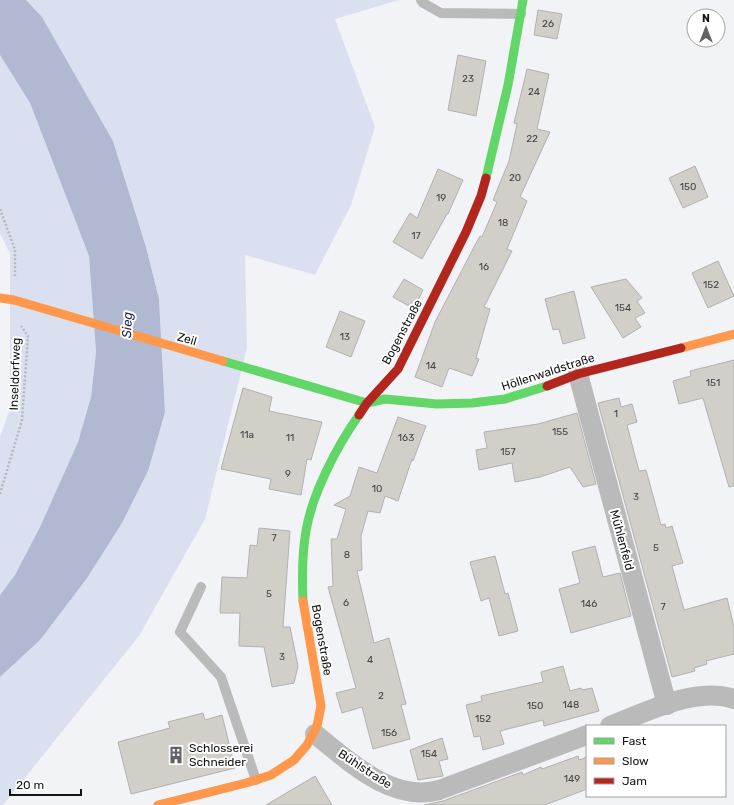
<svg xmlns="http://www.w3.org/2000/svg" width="734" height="805" font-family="Rubik,sans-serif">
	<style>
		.green { fill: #dbe0f1 }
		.water { fill: #b1b8d2 }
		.building { fill: #d2cfc9; stroke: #b1b1b2 }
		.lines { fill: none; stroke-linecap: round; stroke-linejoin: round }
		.path { stroke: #b6b7b8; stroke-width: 2.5; stroke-dasharray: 2 2; stroke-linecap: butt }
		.lane { stroke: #bababb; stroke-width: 10 }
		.street { stroke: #bababb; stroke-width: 20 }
		.fast { stroke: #63d668; stroke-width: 9 }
		.slow { stroke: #ff974d; stroke-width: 9 }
		.jam { stroke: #b3261e; stroke-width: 9 }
		.labels { text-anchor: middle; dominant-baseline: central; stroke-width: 4; stroke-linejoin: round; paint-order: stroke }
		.number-label { font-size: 10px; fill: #434342 }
		.street-label { font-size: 12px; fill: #131415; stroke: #fff }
		.poi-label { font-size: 12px; fill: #131415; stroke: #fff; text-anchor: start }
		.water-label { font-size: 13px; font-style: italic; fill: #202755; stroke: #fff }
	</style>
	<rect width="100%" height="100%" fill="#f2f3f6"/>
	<g class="green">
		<path d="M26,0h373l-64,19 40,108 -24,78 -36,70 -70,-20 2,93 -42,171 -66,117 -136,169h-3v-128l40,-37 125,-228 -6,-113 -13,-52 -33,-106 -71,-124z"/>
		<path d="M0,55l30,48 59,153 7,96 -5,45 -13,45 -38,85 -25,48 -15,20v-158l10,-28v-155l-10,-21z"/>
	</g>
	<path class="water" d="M0,0h26l16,17 71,124 33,106 13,52 6,113 -17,59 -26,52 -35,55 -47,62 -40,37v-82l15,-20 25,-48 38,-85 13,-45 5,-45 -7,-96 -59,-153 -30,-48z"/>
	<g class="building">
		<path d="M538,10l24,4 -5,25 -23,-4z"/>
		<path d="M458,55l28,6 -10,55 -28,-6z"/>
		<path d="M527,69l22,5 -12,55 13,3 -30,65 7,4 -20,48 5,2 -28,56 6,2 -14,49 3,1 -7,17 -23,-8 -7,19 -27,-10 20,-55 39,-75 6,-11 2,1 15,-35 -4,-2 16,-39 8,-37 -3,-1z"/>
		<path d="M695,166l13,31 -25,11 -14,-30z"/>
		<path d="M438,169l25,11 -15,34h-1l-25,45 -29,-17 17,-29 7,5z"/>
		<path d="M718,261l16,35 -26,12 -16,-35z"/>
		<path d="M404,279l19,11 -9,19 -21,-12z"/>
		<path d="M626,279l16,19 -5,3 8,12 -10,5 6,9 -18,11 -32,-51z"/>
		<path d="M574,291l11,47 -22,6 -4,-15 -6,1 -8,-31z"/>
		<path d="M340,311l25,10 -14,36 -25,-10z"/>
		<path d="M734,360v126l-5,1 -26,-89 -24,6 -6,-23 18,-5 -1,-5z"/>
		<path d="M243,388l29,9 -3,14 53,11 -11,38 -4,-1 -6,36 -32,-6 2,-10 -50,-10z"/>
		<path d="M619,398l2,9 11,-3 5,18 -10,3 12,46 7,-1 15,55 4,-1 1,4 6,-2 11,37 -11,3 12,44 43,-12 7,29v27l-28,7 1,3 -13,4 1,3 -23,6 -74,-274z"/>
		<path d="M577,413l19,71 -13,3 -13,-20 -30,10 -25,5 -3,-19 -33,7 -3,-20 11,-2 -3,-16 54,-8z"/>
		<path d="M398,417l28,9 -13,35 -1,-2 -14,42 -13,-5 -5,17 -12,-2 -7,25 1,34 -5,1 17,72 15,-5 17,66 -5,1 9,34 -37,10 -11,-42 -20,6 -6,-20 20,-5 -28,-101 5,-1 -2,-47h6l9,-30 -12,-4 16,-9 9,-29 18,6z"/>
		<path d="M259,528l31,3 -7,96h7l8,39 -4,17 -22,4 -8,-40 -25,-1 1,-33h-20l2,-36 25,1 3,-33 7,1z"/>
		<path d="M595,546l8,31 17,-4 11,43 -60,17 -12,-44 21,-6 -8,-31z"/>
		<path d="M495,556l10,38 3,-1 10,38 -19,5 -10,-38 -8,3 -11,-39z"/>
		<path d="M563,666l7,25 11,-3 1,2 10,-2 7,23 -55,15 -1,-6 -43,11 4,13 -21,6 -3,-14 -6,1 -8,-32 16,-4 -1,-5 62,-14 -2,-10z"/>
		<path d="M203,713l2,7 17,-5 13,53 -104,26 -13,-52 52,-14 -2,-6z"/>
		<path d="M442,738l6,21 -9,2 4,15 -25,4 -8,-30z"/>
		<path d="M578,756l1,4 8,-3v32l-42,16h-121l19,-4 79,-29 1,3 18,-8 1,2z"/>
		<path d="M315,776l17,29h-66z"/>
	</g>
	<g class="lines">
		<g class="path">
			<path d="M0,209l15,41v27"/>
			<path d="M0,494l22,-74 6,-84 -7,-10"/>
		</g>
		<g class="lane">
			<path d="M421,0l2,3 18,10 80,1"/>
			<path d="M201,587l-21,45 41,45 35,103"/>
		</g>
		<g class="street">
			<path d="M578,374l89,331"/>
			<path d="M610,726c37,-14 86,-40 124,-27"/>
			<path d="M315,734c34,27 77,69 124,56l148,-55"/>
		</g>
		<g class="fast">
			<path d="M486,178l22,-93 15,-85"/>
			<path d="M223,361l144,42 18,-4 52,5 35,-1 33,-4 42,-13"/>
			<path d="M303,601c-1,-22 -1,-47 3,-70 6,-37 31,-85 53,-116"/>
		</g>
		<g class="slow">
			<path d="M0,298l14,2 209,61"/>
			<path d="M681,348l53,-14"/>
			<path d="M158,805l88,-22 25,-8 23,-15 13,-15 10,-19 4,-20 -18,-105"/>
		</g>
		<g class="jam">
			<path d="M547,386l31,-12 103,-26"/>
			<path d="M359,415l8,-12 31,-34 68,-137 15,-36 5,-18"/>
		</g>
	</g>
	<defs>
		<g id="building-bare" transform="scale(1.38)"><path d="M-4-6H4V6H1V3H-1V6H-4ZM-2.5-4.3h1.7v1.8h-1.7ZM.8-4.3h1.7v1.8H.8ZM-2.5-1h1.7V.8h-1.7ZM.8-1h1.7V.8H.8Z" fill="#616264" stroke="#fff" stroke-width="2.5" paint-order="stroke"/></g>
	</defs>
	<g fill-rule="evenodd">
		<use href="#building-bare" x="176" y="755"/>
	</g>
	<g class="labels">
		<g class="number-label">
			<text x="548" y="24">26</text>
			<text x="468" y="79">23</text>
			<text x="534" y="92">24</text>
			<text x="532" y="139">22</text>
			<text x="515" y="178">20</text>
			<text x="688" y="187">150</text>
			<text x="441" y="198">19</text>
			<text x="503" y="223">18</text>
			<text x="416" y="236">17</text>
			<text x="484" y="267">16</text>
			<text x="711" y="285">152</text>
			<text x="623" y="308">154</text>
			<text x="345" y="337">13</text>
			<text x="431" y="366">14</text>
			<text x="713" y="383">151</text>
			<text x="616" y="414">1</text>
			<text x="560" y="432">155</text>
			<text x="247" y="435">11a</text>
			<text x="290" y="438">11</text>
			<text x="406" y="438">163</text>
			<text x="508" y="452">157</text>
			<text x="288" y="474">9</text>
			<text x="377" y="489">10</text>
			<text x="636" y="497">3</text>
			<text x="274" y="538">7</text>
			<text x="656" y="548">5</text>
			<text x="347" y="555">8</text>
			<text x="269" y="594">5</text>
			<text x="346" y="603">6</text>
			<text x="589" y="604">146</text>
			<text x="663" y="607">7</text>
			<text x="282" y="657">3</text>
			<text x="370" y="660">4</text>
			<text x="381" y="696">2</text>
			<text x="571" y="705">148</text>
			<text x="535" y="706">150</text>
			<text x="483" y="719">152</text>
			<text x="389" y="733">156</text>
			<text x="429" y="754">154</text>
			<text x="572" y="779">149</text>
		</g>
		<g class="street-label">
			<text transform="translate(402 332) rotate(-62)">Bogenstraße</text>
			<text transform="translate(187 339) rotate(16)">Zeil</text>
			<text transform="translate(548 372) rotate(-18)">Höllenwaldstraße</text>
			<text transform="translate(15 374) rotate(-88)">Inseldorfweg</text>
			<text transform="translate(622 540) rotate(75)">Mühlenfeld</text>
			<text transform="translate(322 640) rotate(80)">Bogenstraße</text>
			<text transform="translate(365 769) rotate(33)">Bühlstraße</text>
		</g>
		<g class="poi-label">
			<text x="189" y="748">Schlosserei<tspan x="189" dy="14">Schneider</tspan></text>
		</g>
		<g class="water-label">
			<text transform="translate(127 325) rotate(-88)">Sieg</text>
		</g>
	</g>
	<rect x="586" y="725" width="140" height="72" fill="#ffffff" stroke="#a1a1a1"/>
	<rect x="594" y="738" width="20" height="6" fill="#63d668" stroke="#a1a1a1"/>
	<text x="622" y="745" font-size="12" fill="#131415">Fast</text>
	<rect x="594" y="758" width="20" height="6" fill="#ff974d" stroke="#a1a1a1"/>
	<text x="622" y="765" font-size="12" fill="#131415">Slow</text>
	<rect x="594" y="778" width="20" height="6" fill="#b3261e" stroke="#a1a1a1"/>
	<text x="622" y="785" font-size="12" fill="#131415">Jam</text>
	<g transform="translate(706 28)"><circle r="19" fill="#ffffff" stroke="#a1a1a1"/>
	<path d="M0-3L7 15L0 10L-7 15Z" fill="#616264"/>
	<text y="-6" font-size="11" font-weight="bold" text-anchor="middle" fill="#131415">N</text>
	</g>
	<path d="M10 789v6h71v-6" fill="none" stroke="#131415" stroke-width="2"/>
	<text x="16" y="789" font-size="12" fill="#131415" stroke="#ffffff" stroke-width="3" paint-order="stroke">20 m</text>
</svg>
